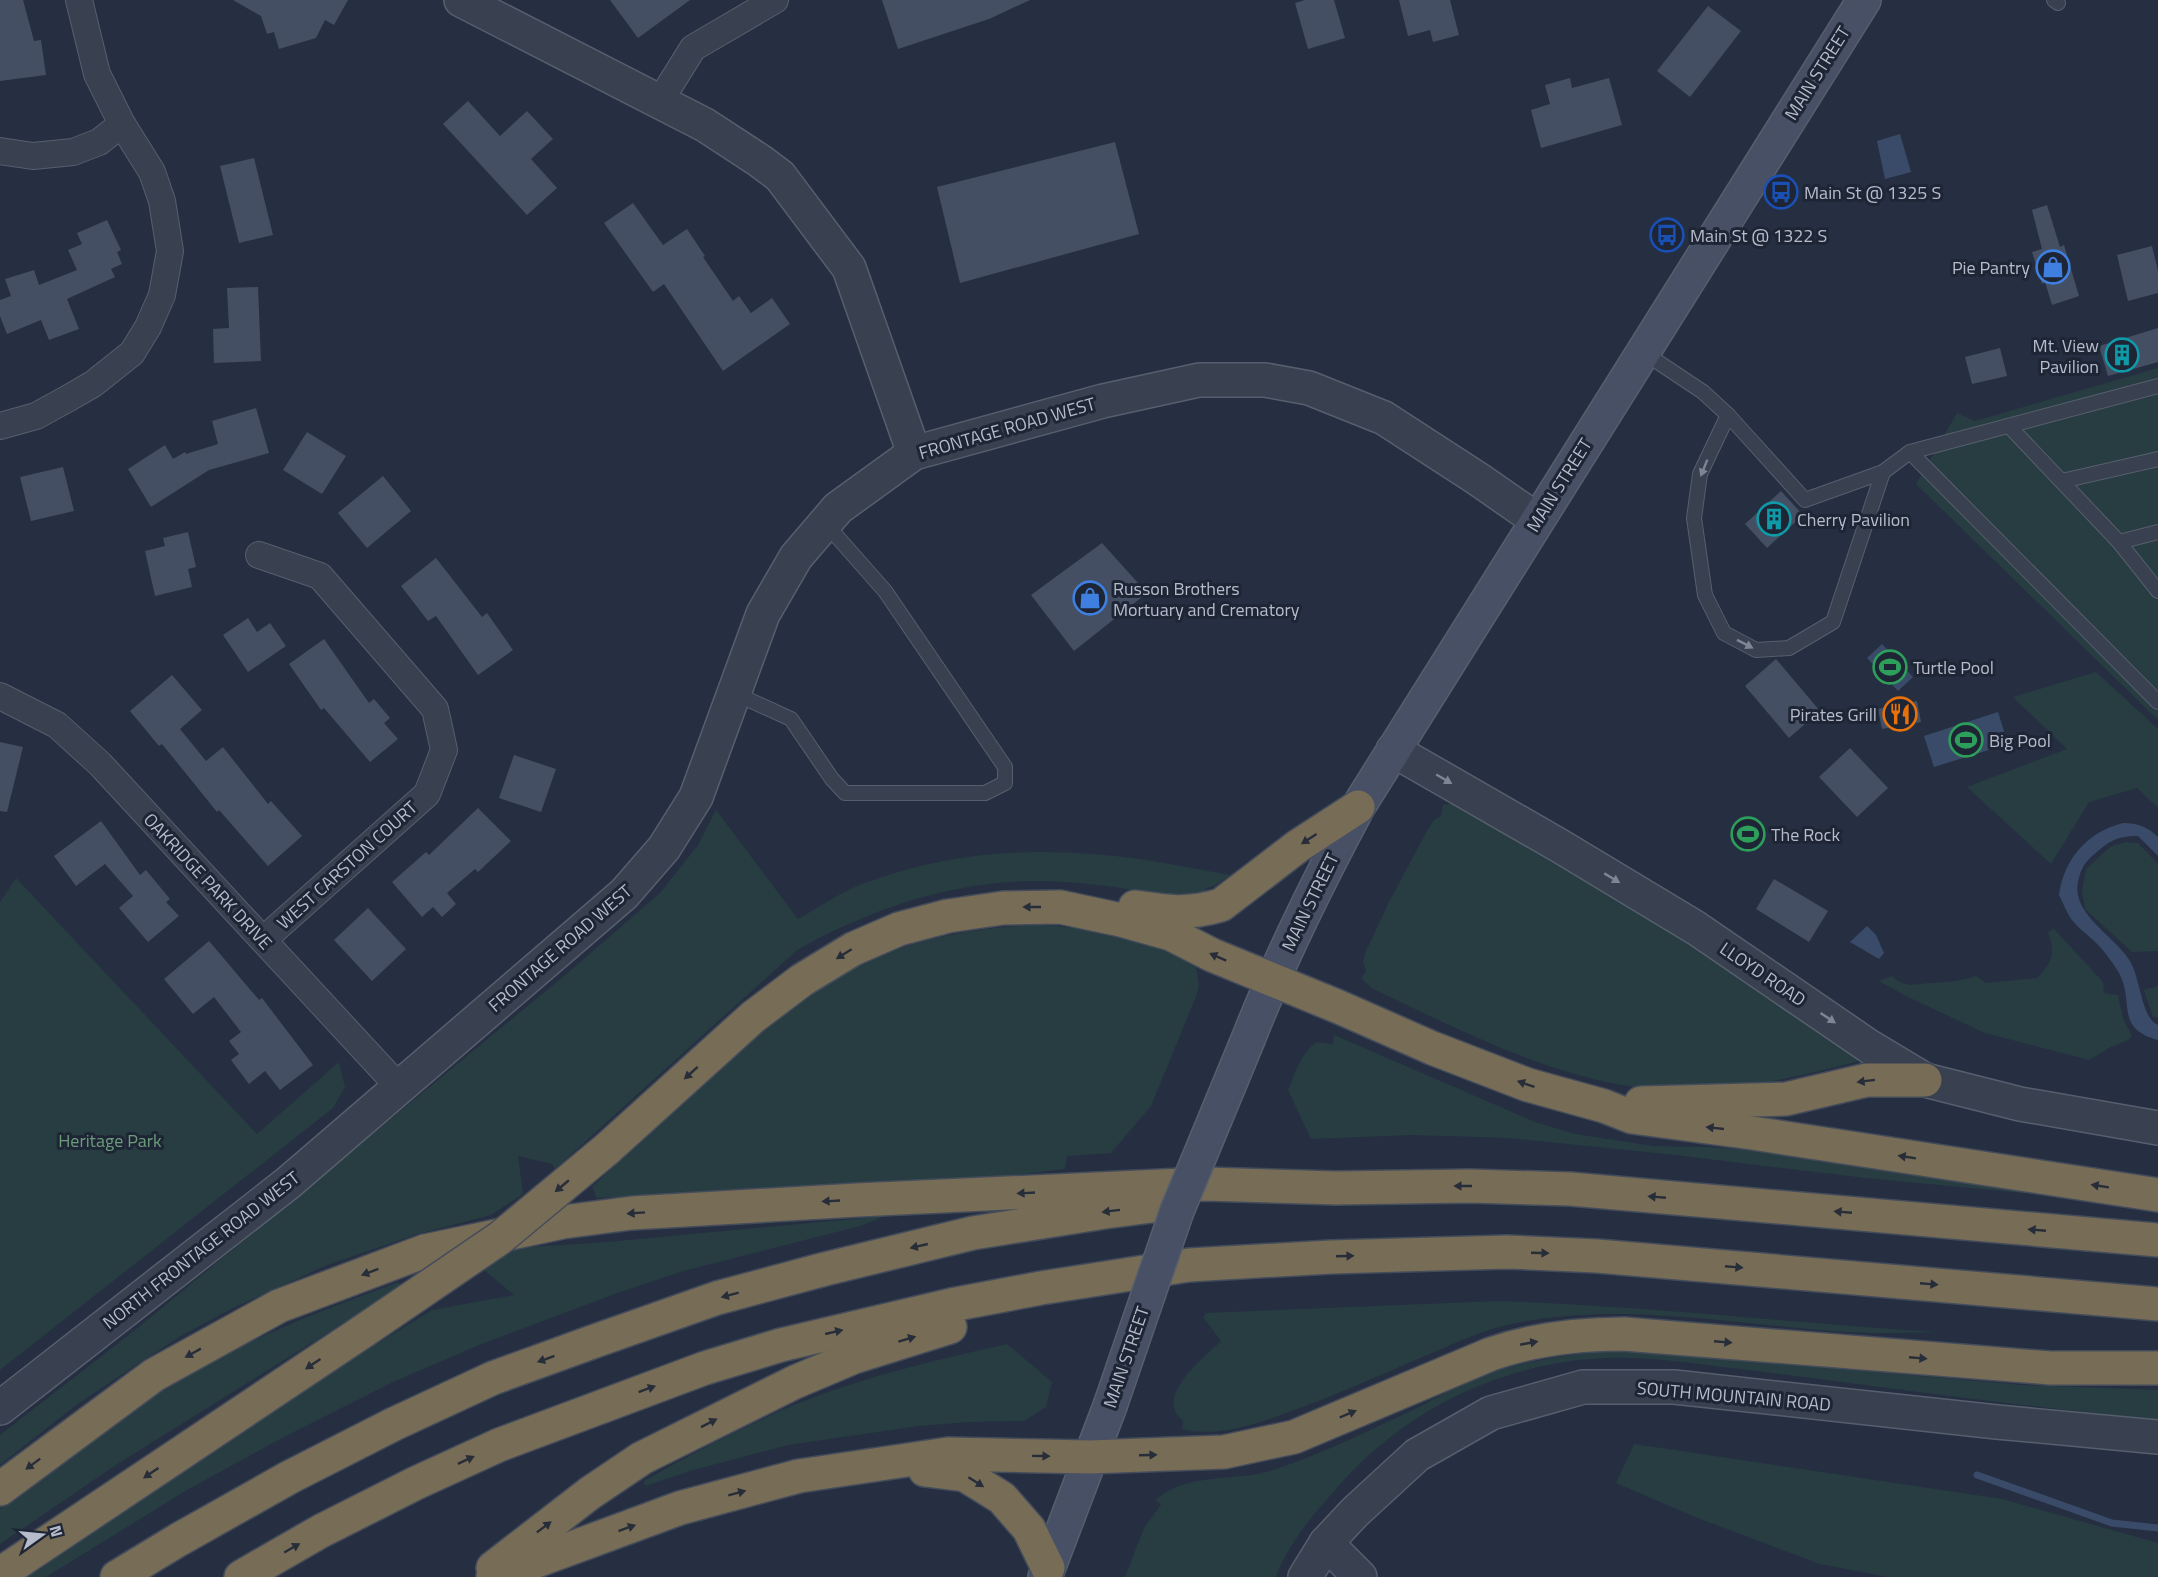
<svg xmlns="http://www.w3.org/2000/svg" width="2158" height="1577" font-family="'Titillium Web',sans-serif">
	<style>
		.green { fill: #273d42 }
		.water { fill: #3a4b6a }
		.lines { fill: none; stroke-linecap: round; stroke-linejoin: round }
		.stream { stroke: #3a4b6a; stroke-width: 7 }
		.building { fill: #444f63 }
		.service-casing { stroke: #575f6e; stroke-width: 16 }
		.minor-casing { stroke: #575f6e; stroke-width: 28 }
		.tertiary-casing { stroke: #575f6e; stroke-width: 36 }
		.secondary-casing { stroke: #575f6e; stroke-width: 36 }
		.motorway-casing { stroke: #444c5b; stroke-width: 36 }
		.service { stroke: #394151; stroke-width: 14 }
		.minor { stroke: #394151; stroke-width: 26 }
		.tertiary { stroke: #394151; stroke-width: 33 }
		.secondary { stroke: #475064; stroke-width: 33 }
		.motorway { stroke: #776c56; stroke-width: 33 }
		.secondary-bridge-casing { stroke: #575f6e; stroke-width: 36; stroke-linecap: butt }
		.motorway-bridge-casing { stroke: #444c5b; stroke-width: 36; stroke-linecap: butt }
		.secondary-bridge { stroke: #475064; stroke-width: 33 }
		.motorway-bridge { stroke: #776c56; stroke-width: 33 }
		.oneway { fill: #7e8594 }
		.oneway2 { fill: #272d39 }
		.labels { text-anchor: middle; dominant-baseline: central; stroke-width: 6; stroke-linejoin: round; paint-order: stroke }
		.street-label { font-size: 18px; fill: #b6bccb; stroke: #1e2636 }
		.poi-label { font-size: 18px; fill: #b6bccb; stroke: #1e2636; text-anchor: start }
		.park-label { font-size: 18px; fill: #6c9c7a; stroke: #1e2636 }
	</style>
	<rect width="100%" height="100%" fill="#252f41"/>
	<g class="green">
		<path d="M2158,368v352l-242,-236 41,-71 18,8z"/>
		<path d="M2096,672l62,57v79l-21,-20 -48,14 -38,62 -84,-77 100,-38 -54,-52z"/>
		<path d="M1451,804l12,1 201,115 202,139c-63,17 -133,34 -198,31 -103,-4 -203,-58 -295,-101l-12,-11 5,-7 -3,-10 3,-10 23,-49 39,-73 6,-9 7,-4 2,-11z"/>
		<path d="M716,810l82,109c21,-12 42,-26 64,-35 79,-30 158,-37 242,-29 42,3 85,13 126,20l-14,10 -11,4 1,6c-16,0 -34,2 -50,0 -14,-2 -27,-6 -41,-8 -16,-2 -33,-4 -50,-5 -94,-7 -186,22 -268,68l-242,219 -3,-5 -34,-8 5,38 -32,21 -73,19 -91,31 -94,43 -52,28 -45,29 -61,41 -75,59v-30l134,-104 430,-355 96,-83 38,-48z"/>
		<path d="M2125,842l13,1 20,21v87l-26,1 -47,-43 -3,-18 4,-22 24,-22z"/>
		<path d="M16,878l241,256 82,-72 6,25 -12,21 -333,262v-468z"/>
		<path d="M1040,925c51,4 117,9 159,38l-3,5 3,18 -4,13 -44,107 -40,47 -44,3 -2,13 -57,7 -411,22 -5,-11c39,-38 79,-75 119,-112 31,-28 62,-58 97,-82 69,-46 150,-66 232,-68z"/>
		<path d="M2054,929l49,53 1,11 14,2 5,24 9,17 -4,4 -19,8 -20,12 -104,-27 -77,-36 -29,-16 13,-5c14,14 24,7 41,7 15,-1 28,-2 43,-7l10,7 51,-5c15,-15 19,-25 11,-46z"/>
		<path d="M2158,986v32l-5,-1 -9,-27z"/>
		<path d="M1334,1035l201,87 40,12 79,12 56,1 122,10 326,49 -292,-28 -191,-23 -166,-17 -97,-3 -101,4 -23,-49c7,-17 13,-37 29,-48l16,2z"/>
		<path d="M885,1216l-25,10 -177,45 -63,21 -141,53 -84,36 -115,58 -93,51 -141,87h-38l169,-110 255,-157 82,-15 -30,-25 27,-22 96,-6z"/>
		<path d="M399,1282l2,5 -282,176 -119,81v-35c52,-39 103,-81 158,-116 74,-48 158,-81 241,-111z"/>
		<path d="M1498,1301c147,5 293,22 440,31 -35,1 -70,2 -105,-1 -109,-8 -221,-31 -330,-5 -26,6 -51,19 -76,29 -46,20 -91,40 -138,57 -32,12 -73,26 -107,17l1,-8c-3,-3 -7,-7 -8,-11 -9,-24 31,-54 46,-69l-18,-24 3,-4z"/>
		<path d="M1007,1344l45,38 -6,25 -22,14 -55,1 -50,4 -131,19 -98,26 -45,15 -1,-5c45,-26 91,-50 138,-71 72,-31 149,-49 225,-66z"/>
		<path d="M1623,1350l399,35 136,5v30c-100,-10 -201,-23 -301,-36 -45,-6 -90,-12 -135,-17 -43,-6 -88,-12 -132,-8 -97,8 -190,55 -254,130 -23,26 -48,54 -60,88h-151l19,-49 17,-23 -5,-5c31,-29 80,-17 117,-30 52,-17 101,-42 150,-65 15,-8 29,-17 45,-24 49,-20 102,-27 155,-31z"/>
		<path d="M1634,1444l368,55 156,44v34h-270l-68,-13 -125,-47 -79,-34z"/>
	</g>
	<g class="water">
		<path d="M1900,134l11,38 -26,7 -8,-38z"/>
		<path d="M1882,644l31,33 -15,14 -31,-33z"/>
		<path d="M1998,712l10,32 -74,23 -10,-31z"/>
		<path d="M2123,823c14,0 25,4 35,14v19l-20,-20c-24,0 -31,7 -48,22 -7,7 -10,14 -12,24 -7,33 39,55 53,81 9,16 11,56 27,62v15c-44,-12 -23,-38 -39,-67 -7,-12 -17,-25 -26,-33 -7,-7 -15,-12 -21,-20 -5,-7 -9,-17 -13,-25 5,-36 28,-63 64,-72z"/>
		<path d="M1867,926l9,9 8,18 -5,6 -29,-17z"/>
	</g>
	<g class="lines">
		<path class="stream" d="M1977,1475l135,48 46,5"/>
	</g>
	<g class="building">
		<path d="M0,0h23l11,41 7,-1 5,35 -46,6z"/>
		<path d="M233,0h115l-14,25 -9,-5 -9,18 -37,11 -5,-17 -7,2 -6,-18z"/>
		<path d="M610,0h80l-52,38z"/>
		<path d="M882,0h148l-41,19 -91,30z"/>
		<path d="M1305,0h29l11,38 -37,11 -13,-46z"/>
		<path d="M1399,0h51l9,35 -26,7 -3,-12 -22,6z"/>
		<path d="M1708,6l33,25 -51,66 -33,-26z"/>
		<path d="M1570,78l2,10 37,-10 13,47 -81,23 -10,-38 19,-6 -5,-19z"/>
		<path d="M468,101l32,35 27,-25 26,28 -22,20 26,29 -30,27 -84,-91z"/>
		<path d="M1115,142l24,92 -179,49 -23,-96z"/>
		<path d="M254,158l19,77 -34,8 -19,-77z"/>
		<path d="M633,203l30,42 24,-16 18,27 -2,1 30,44 6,-5 12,17 21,-15 18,26 -67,47 -59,-87 -11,8 -49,-69z"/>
		<path d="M2047,205l13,42 4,-2 15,51 -27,9 -7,-23 -3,2 -10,-32 10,-3 -10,-39z"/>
		<path d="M107,220l14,30 -4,2 5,12 -11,5 4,8 -48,22 12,30 -30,11 -8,-20 -34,14 -7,-18v-16l11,-4 -6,-17 29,-9 5,15 38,-15 -9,-20 14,-6 -5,-11z"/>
		<path d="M2152,246l6,25v22l-30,8 -11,-46z"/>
		<path d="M258,287l3,74 -47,2 -1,-34 16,-1 -2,-40z"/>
		<path d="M2158,328v34l-50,14 -9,-30z"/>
		<path d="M2000,348l7,28 -35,8 -7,-27z"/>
		<path d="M256,408l13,45 -60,17 -58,37 -23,-38 37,-24 8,14 12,-7 1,2 32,-10 -6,-23z"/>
		<path d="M307,432l39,24 -24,38 -39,-24z"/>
		<path d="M63,467l11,44 -43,10 -11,-44z"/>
		<path d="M383,476l28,35 -44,37 -29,-35z"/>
		<path d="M1781,491l22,24 -36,33 -22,-24z"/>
		<path d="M188,532l8,35 -8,2 4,18 -37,9 -10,-45 20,-5 -2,-8z"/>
		<path d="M1102,543l45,50 -73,58 -43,-56z"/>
		<path d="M436,558l46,59 5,-4 26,37 -35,25 -42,-59 -8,5 -27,-35z"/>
		<path d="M248,618l9,14 13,-9 16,23 -38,26 -25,-37z"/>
		<path d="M324,639l45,64 5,-4 16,19 -6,5 14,16 -28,23 -46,-54 -3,2 -32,-46z"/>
		<path d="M1776,659l44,52 -31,27 -44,-52z"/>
		<path d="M172,675l30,35 -22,19 26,32 17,-14 45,57 3,-3 31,35 -34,30 -49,-56 -2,2 -55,-68 -3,2 -29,-35z"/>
		<path d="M1917,701l4,21 -39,7 -4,-20z"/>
		<path d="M0,742l23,5 -16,65 -7,-1z"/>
		<path d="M1850,748l38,40 -31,29 -38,-40z"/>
		<path d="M514,755l42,14 -15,43 -42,-14z"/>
		<path d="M478,808l33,33 -33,31 -3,-3 -28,24 9,11 -14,13 -9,-10 -11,10 -30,-35 34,-30 3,3z"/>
		<path d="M101,821l39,54 6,-5 24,29 -4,3 13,14 -31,26 -29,-34 14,-12 -28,-32 -29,22 -22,-30z"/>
		<path d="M1774,879l54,32 -19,31 -53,-33z"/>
		<path d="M368,908l38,41 -34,32 -38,-41z"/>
		<path d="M209,941l50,59 3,-2 51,67 -33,25 -15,-19 -16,13 -18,-24 8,-6 -10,-13 12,-9 -27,-35 -21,17 -29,-35z"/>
	</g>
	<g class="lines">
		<g class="service-casing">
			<g id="service">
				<path d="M2054,0l4,3"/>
				<path d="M1643,352l60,40 25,23 77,85 78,-28 27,-20 248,-66"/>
				<path d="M1728,415l-28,59 -6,44 11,77 19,38 32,17 33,-2 44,-26 50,-150"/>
				<path d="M2009,426l110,116 39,49"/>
				<path d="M1910,452l248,250"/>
				<path d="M2062,481l96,-22"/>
				<path d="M2119,542l39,-10"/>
				<path d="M734,693l57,26 41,60 13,14h140l20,-10v-16l-120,-176 -60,-68"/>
			</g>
		</g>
		<g class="minor-casing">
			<g id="minor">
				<path d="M660,101l33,-53 82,-48"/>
				<path d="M0,151l33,5 40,-4 26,-10 23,-18"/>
				<path d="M0,426l36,-10 31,-17 26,-15 39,-31 16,-26 14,-32 8,-44 -8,-50 -10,-29 -30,-48 -25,-50 -18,-74"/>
				<path d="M259,555l61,21 115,133 9,41 -17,44 -164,146"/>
				<path d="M0,696l57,29 43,39 299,323"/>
			</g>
		</g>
		<g class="tertiary-casing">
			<g id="tertiary">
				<path d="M461,0l244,125 55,36 20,15 69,92 65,185"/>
				<path d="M1393,750l167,96 136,82 174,119 55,33 95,24 138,24"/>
				<path d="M0,1408l288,-225 336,-289 40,-46 32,-51 67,-183 33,-57 42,-49 76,-55 189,-52 96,-21h66l44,8 75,30 94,61 59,41"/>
				<path d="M1326,1543l34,34"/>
				<path d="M1305,1577l21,-34 29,-31 62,-57 74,-42 92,-26h91l323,35 161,15"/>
			</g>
		</g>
		<g class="secondary-casing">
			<g id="secondary">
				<path d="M1249,1037c31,-79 69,-155 109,-230l506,-807"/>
				<path d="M1045,1577l65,-171"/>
			</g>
		</g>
		<g class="motorway-casing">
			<g id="motorway">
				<path d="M1135,907c33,5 52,8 86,-2l77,-59 60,-39"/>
				<path d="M1641,1103l145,-4 81,-19h58"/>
				<path d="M607,1149l146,-132 49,-37 51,-31 46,-20 49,-13 55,-8 57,-1 61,13 50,14 41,21 127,52 93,41 96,37 76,21 28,11 120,16 406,62"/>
				<path d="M925,1470l40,5 37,23 27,31 19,39"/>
				<path d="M0,1489l154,-114 125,-69 146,-55 138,-29 69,-9 225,-13 347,-16 132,4 134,-2 100,3 588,51"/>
				<path d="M493,1568l97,-75 52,-35 153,-76 59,-25 96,-30"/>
				<path d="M0,1574l362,-242"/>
				<path d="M117,1577l61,-37 112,-63 104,-53 99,-46 102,-37 122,-43 108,-29 148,-36 132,-21 47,-6"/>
				<path d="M241,1577l80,-46 95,-48 83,-38 206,-77 76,-23 170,-40 90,-17 148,-23 142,-8 176,-5 90,4 561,48"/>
				<path d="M493,1577l187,-69 119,-32 149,-22 142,3 134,-5 70,-15 197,-83c43,-15 87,-20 133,-20l426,34h108"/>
			</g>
		</g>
		<use href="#service" class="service"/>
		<use href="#minor" class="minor"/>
		<use href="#tertiary" class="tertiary"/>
		<use href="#secondary" class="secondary"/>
		<use href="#motorway" class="motorway"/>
		<g class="secondary-bridge-casing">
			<path id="secondary-bridge" d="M1110,1406l67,-195 72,-174"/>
		</g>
		<g class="motorway-bridge-casing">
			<path id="motorway-bridge" d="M362,1332l138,-94 107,-89"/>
		</g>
		<use href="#secondary-bridge" class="secondary-bridge"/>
		<use href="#motorway-bridge" class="motorway-bridge"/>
	</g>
	<defs><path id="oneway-solid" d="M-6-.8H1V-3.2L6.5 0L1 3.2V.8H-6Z" transform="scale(1.5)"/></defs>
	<g class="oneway">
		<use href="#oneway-solid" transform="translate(1704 468) rotate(112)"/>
		<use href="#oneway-solid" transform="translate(1745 644) rotate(27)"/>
		<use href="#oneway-solid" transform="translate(1444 779) rotate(30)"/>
		<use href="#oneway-solid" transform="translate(1612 878) rotate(31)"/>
		<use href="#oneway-solid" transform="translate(1828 1018) rotate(34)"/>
	</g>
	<g class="oneway2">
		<use href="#oneway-solid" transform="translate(1309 839) rotate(147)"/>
		<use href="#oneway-solid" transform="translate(1032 907) rotate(180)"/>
		<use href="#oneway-solid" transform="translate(844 954) rotate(148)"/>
		<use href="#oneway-solid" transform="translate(1218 957) rotate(-156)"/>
		<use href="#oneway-solid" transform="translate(691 1073) rotate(138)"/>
		<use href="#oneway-solid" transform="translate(1866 1081) rotate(173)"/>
		<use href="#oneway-solid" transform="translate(1526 1084) rotate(-161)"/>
		<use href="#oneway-solid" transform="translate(1715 1128) rotate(-174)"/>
		<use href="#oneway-solid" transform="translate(1907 1157) rotate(-171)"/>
		<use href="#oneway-solid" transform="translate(562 1186) rotate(140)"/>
		<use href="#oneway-solid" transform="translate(1463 1186) rotate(180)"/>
		<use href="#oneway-solid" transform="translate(2100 1186) rotate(-171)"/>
		<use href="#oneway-solid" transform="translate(1026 1193) rotate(177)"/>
		<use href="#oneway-solid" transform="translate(1657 1197) rotate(-175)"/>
		<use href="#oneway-solid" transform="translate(831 1201) rotate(177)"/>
		<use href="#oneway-solid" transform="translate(1111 1211) rotate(173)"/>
		<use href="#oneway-solid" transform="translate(1843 1212) rotate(-175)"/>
		<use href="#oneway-solid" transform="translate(636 1213) rotate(176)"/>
		<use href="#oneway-solid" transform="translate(2037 1230) rotate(-175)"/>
		<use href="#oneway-solid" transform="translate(919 1246) rotate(167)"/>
		<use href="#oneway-solid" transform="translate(1540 1253) rotate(2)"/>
		<use href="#oneway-solid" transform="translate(1345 1256) rotate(-2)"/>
		<use href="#oneway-solid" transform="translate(1734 1267) rotate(5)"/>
		<use href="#oneway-solid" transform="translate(370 1272) rotate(159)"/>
		<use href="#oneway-solid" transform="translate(1929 1284) rotate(5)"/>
		<use href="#oneway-solid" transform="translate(730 1295) rotate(165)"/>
		<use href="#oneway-solid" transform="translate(834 1332) rotate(-13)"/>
		<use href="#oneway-solid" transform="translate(907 1339) rotate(-17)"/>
		<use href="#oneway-solid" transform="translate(1723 1342) rotate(5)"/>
		<use href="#oneway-solid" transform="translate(1529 1343) rotate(-11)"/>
		<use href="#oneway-solid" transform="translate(193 1353) rotate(151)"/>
		<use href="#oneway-solid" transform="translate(1918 1358) rotate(5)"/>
		<use href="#oneway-solid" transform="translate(546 1359) rotate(160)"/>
		<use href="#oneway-solid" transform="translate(313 1364) rotate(146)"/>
		<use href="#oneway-solid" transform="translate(647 1389) rotate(-20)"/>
		<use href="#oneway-solid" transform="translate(1348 1414) rotate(-23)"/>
		<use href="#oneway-solid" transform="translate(709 1423) rotate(-27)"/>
		<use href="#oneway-solid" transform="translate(1148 1455) rotate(-2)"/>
		<use href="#oneway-solid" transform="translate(1041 1456) rotate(1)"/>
		<use href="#oneway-solid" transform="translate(466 1460) rotate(-25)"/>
		<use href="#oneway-solid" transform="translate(33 1464) rotate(143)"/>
		<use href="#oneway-solid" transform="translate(151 1473) rotate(146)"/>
		<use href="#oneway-solid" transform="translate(976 1482) rotate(32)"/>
		<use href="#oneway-solid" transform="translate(737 1493) rotate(-15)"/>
		<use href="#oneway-solid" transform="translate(544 1527) rotate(-37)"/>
		<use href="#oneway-solid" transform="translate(627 1528) rotate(-20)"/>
		<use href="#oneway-solid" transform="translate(292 1548) rotate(-30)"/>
	</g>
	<defs>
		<g id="bus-ring" transform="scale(1.725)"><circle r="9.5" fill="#1e2636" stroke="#1a4fb4" stroke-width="1.5"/><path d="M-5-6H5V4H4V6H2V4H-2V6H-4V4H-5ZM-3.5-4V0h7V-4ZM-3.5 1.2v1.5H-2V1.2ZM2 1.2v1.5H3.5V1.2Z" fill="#1a4fb4"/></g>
		<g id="shop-ring" transform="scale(1.725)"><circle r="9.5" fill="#1e2636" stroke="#3f7fe0" stroke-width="1.5"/><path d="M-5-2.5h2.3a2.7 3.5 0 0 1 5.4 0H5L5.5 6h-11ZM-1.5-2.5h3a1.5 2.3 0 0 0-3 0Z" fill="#3f7fe0"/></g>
		<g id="building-ring" transform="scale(1.725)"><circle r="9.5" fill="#1e2636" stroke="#0f9aa8" stroke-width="1.5"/><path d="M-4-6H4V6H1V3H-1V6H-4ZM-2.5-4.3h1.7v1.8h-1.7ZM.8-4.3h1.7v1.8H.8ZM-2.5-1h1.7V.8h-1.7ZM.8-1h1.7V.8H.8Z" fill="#0f9aa8"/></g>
		<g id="stadium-ring" transform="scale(1.725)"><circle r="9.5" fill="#1e2636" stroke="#2e9e5b" stroke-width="1.5"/><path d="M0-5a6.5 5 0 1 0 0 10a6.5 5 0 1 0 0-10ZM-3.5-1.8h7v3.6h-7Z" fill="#2e9e5b"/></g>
		<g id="restaurant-ring" transform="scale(1.725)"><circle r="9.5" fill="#1e2636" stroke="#e8710a" stroke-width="1.5"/><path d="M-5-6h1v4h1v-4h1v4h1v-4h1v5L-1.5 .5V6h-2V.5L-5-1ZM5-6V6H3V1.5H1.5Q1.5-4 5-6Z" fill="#e8710a"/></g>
	</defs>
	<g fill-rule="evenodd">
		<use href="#bus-ring" x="1781" y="192"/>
		<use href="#bus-ring" x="1667" y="235"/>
		<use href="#shop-ring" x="2053" y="267"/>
		<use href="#building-ring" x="2122" y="355"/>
		<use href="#building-ring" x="1774" y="519"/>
		<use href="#shop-ring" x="1090" y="598"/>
		<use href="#stadium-ring" x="1890" y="667"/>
		<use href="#restaurant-ring" x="1900" y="714"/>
		<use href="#stadium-ring" x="1966" y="740"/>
		<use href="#stadium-ring" x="1748" y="834"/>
	</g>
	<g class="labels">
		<g class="street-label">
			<text transform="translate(1817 73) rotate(-58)">MAIN STREET</text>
			<text transform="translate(1007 428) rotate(-16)">FRONTAGE ROAD WEST</text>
			<text transform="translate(1559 485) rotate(-58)">MAIN STREET</text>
			<text transform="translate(347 865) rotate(-42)">WEST CARSTON COURT</text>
			<text transform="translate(208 881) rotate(47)">OAKRIDGE PARK DRIVE</text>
			<text transform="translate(1310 902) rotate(-64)">MAIN STREET</text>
			<text transform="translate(560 948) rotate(-41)">FRONTAGE ROAD WEST</text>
			<text transform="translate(1763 974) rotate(34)">LLOYD ROAD</text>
			<text transform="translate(201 1250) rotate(-38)">NORTH FRONTAGE ROAD WEST</text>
			<text transform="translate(1126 1357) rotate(-71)">MAIN STREET</text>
			<text transform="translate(1734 1396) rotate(5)">SOUTH MOUNTAIN ROAD</text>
		</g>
		<g class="poi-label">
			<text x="1804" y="192">Main St @ 1325 S</text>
			<text x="1690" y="235">Main St @ 1322 S</text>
			<text x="2030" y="267" text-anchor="end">Pie Pantry</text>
			<text x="2099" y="345" text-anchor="end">Mt. View<tspan x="2099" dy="21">Pavilion</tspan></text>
			<text x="1797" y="519">Cherry Pavilion</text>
			<text x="1113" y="588">Russon Brothers<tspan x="1113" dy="21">Mortuary and Crematory</tspan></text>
			<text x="1913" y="667">Turtle Pool</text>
			<text x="1877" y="714" text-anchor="end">Pirates Grill</text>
			<text x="1989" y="740">Big Pool</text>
			<text x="1771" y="834">The Rock</text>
		</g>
		<g class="park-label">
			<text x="110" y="1140">Heritage Park</text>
		</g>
	</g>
	<g transform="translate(42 1535) rotate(75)" stroke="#1e2636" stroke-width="4.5" paint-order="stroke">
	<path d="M0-4.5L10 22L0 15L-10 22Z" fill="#b6bccb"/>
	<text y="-9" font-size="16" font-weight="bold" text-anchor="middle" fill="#b6bccb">N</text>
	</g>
</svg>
